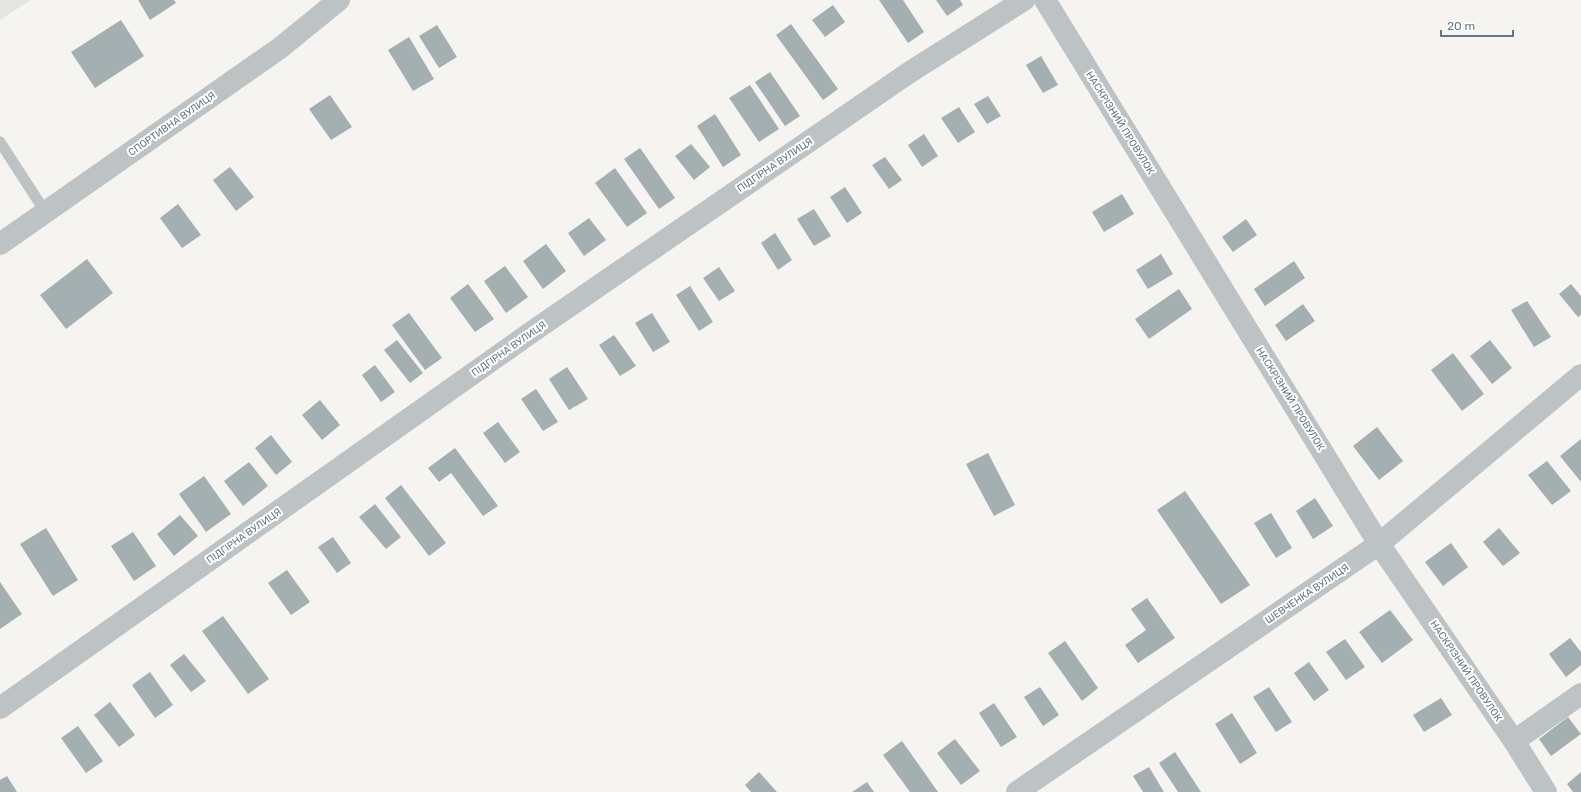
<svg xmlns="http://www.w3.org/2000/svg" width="1581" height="792" font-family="Rubik,sans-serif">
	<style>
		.built { fill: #e5e6e4 }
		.building { fill: #a4afb2 }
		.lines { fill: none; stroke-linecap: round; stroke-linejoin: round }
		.service { stroke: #bdc3c5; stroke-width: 11 }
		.minor { stroke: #bdc3c5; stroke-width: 22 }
		.labels { text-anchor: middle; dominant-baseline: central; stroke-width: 4; stroke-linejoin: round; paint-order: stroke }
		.street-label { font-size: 10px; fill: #637982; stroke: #fff }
	</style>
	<rect width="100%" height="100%" fill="#f5f4f1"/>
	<path class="built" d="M0,0h31l-31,20z"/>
	<g class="building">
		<path d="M138,0h36l2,3 -26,17z"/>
		<path d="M879,0h24l21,32 -16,11z"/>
		<path d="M936,0h24l3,5 -16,11z"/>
		<path d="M833,5l12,17 -20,15 -13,-17z"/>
		<path d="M121,20l23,36 -49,32 -24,-36z"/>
		<path d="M791,24l47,65 -15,11 -47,-65z"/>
		<path d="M437,25l20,32 -18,11 -20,-32z"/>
		<path d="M409,37l25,42 -21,12 -25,-41z"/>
		<path d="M1041,56l17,29 -15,8 -17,-28z"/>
		<path d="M770,72l30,44 -15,10 -30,-44z"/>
		<path d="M750,85l29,44 -20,13 -30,-44z"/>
		<path d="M330,95l22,32 -21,13 -22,-31z"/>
		<path d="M988,96l13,20 -14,8 -13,-20z"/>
		<path d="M959,107l16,25 -17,11 -17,-25z"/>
		<path d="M715,114l26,41 -18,12 -26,-41z"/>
		<path d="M924,134l14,22 -16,11 -14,-22z"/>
		<path d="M691,144l19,23 -16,13 -19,-24z"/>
		<path d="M640,148l35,50 -16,11 -35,-50z"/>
		<path d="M885,157l17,23 -13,9 -17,-24z"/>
		<path d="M230,167l24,30 -18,14 -23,-31z"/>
		<path d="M615,168l32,45 -20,14 -32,-44z"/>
		<path d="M845,187l17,26 -15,10 -17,-26z"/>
		<path d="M1122,194l12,20 -30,18 -12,-20z"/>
		<path d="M178,204l23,31 -19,13 -22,-30z"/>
		<path d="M814,209l17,27 -17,10 -17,-27z"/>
		<path d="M589,218l17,22 -22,16 -16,-23z"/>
		<path d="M1246,219l11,16 -24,17 -11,-15z"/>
		<path d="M775,233l17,27 -14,10 -17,-27z"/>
		<path d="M546,244l20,27 -23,18 -20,-28z"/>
		<path d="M1161,254l12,20 -25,15 -12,-19z"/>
		<path d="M87,259l26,34 -47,36 -26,-34z"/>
		<path d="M1294,261l11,17 -40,28 -11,-17z"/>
		<path d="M505,266l23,31 -22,16 -22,-32z"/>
		<path d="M719,267l16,24 -16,10 -16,-23z"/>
		<path d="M468,284l26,35 -19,13 -25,-34z"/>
		<path d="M1571,284l10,12v19l-3,2 -19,-23z"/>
		<path d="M690,286l23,36 -14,9 -23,-36z"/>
		<path d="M1179,289l13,20 -43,30 -14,-20z"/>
		<path d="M1527,301l24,36 -17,10 -23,-37z"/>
		<path d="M1303,304l12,17 -29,20 -11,-16z"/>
		<path d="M409,313l33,45 -17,12 -33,-45z"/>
		<path d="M652,313l18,29 -17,10 -18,-29z"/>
		<path d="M614,335l22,31 -16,10 -21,-31z"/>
		<path d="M397,340l26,33 -13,10 -26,-33z"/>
		<path d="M1490,340l22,28 -20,16 -22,-28z"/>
		<path d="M1453,353l31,41 -22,17 -31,-41z"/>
		<path d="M375,365l20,27 -14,10 -19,-27z"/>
		<path d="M567,367l21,32 -19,11 -20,-31z"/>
		<path d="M536,389l22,33 -15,9 -22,-32z"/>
		<path d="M320,400l20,25 -18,15 -20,-25z"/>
		<path d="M498,422l22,30 -15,11 -22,-30z"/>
		<path d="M1377,427l26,34 -24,19 -26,-34z"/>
		<path d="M271,435l21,27 -16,13 -21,-27z"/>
		<path d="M1581,439v43l-21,-26z"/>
		<path d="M455,448l43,58 -15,10 -32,-43 -12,9 -11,-14z"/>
		<path d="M988,453l27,52 -21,11 -28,-52z"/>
		<path d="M1547,461l24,30 -19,14 -24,-30z"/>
		<path d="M249,462l19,24 -25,20 -19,-25z"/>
		<path d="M204,476l27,38 -25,18 -27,-38z"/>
		<path d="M401,485l45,58 -17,13 -44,-58z"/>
		<path d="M1185,491l65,94 -29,19 -64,-94z"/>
		<path d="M1315,498l18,28 -20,13 -17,-28z"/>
		<path d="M375,504l26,33 -15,12 -27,-32z"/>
		<path d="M1271,513l21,35 -16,10 -22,-35z"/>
		<path d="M180,515l18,21 -24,20 -17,-22z"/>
		<path d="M46,528l32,52 -25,16 -33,-52z"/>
		<path d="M1499,528l21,25 -17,13 -20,-24z"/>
		<path d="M133,532l23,34 -22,15 -23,-35z"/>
		<path d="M333,537l18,26 -14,10 -19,-26z"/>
		<path d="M1451,543l17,24 -25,19 -18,-24z"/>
		<path d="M287,570l23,32 -19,13 -23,-32z"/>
		<path d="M0,582l22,32 -22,15z"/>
		<path d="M1147,598l28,40 -37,25 -13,-18 21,-15 -15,-21z"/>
		<path d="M1390,610l23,30 -31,23 -23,-31z"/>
		<path d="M223,616l46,63 -21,15 -46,-63z"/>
		<path d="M1570,638l11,14v13l-15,12 -17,-23z"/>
		<path d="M1345,639l20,28 -19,13 -20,-28z"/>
		<path d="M1065,641l33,47 -16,13 -34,-48z"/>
		<path d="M184,654l22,27 -15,11 -21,-27z"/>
		<path d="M1309,662l20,28 -15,11 -20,-28z"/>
		<path d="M150,672l23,33 -18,13 -23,-33z"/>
		<path d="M1040,687l19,28 -16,11 -19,-29z"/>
		<path d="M1269,687l23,35 -16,10 -23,-35z"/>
		<path d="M1441,698l11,17 -28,17 -11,-17z"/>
		<path d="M110,702l25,33 -16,12 -25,-32z"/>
		<path d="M994,703l23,34 -16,10 -22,-34z"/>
		<path d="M1232,713l25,40 -17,11 -25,-40z"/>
		<path d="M1568,717l13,17 -30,22 -12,-17z"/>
		<path d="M78,726l25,35 -17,12 -25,-35z"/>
		<path d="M955,739l25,32 -19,14 -24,-32z"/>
		<path d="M902,741l36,51h-28l-27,-37z"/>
		<path d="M1175,752l26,40h-23l-19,-29z"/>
		<path d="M1149,767l15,25h-21l-10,-16z"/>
		<path d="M759,772l18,20h-26l-6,-7z"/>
		<path d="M1581,772v20h-8l-6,-8z"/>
		<path d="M7,776l10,16h-17v-12z"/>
		<path d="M867,782l7,10h-22z"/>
	</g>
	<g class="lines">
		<path class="service" d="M0,142l46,71"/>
		<g class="minor">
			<path d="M1045,0l334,544 135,197 32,51"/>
			<path d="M0,244l280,-196 59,-48"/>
			<path d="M0,708l536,-379 374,-257 114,-72"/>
			<path d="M1514,741l67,-47"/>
			<path d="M1017,792l362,-248 202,-169"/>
		</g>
	</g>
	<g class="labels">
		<g class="street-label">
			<text transform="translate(1120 123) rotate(58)">НАСКРІЗНИЙ ПРОВУЛОК</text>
			<text transform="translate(172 124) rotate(-35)">СПОРТИВНА ВУЛИЦЯ</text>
			<text transform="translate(775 165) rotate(-34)">ПІДГІРНА ВУЛИЦЯ</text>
			<text transform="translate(509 349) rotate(-35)">ПІДГІРНА ВУЛИЦЯ</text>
			<text transform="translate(1290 399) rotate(58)">НАСКРІЗНИЙ ПРОВУЛОК</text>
			<text transform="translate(244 536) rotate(-35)">ПІДГІРНА ВУЛИЦЯ</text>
			<text transform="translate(1307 594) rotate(-34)">ШЕВЧЕНКА ВУЛИЦЯ</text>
			<text transform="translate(1466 671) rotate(56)">НАСКРІЗНИЙ ПРОВУЛОК</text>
		</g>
	</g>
	<path d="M1441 30v6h72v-6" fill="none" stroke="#637982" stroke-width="2"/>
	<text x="1447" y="30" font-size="12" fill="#637982" stroke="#ffffff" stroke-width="3" paint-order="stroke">20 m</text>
</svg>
